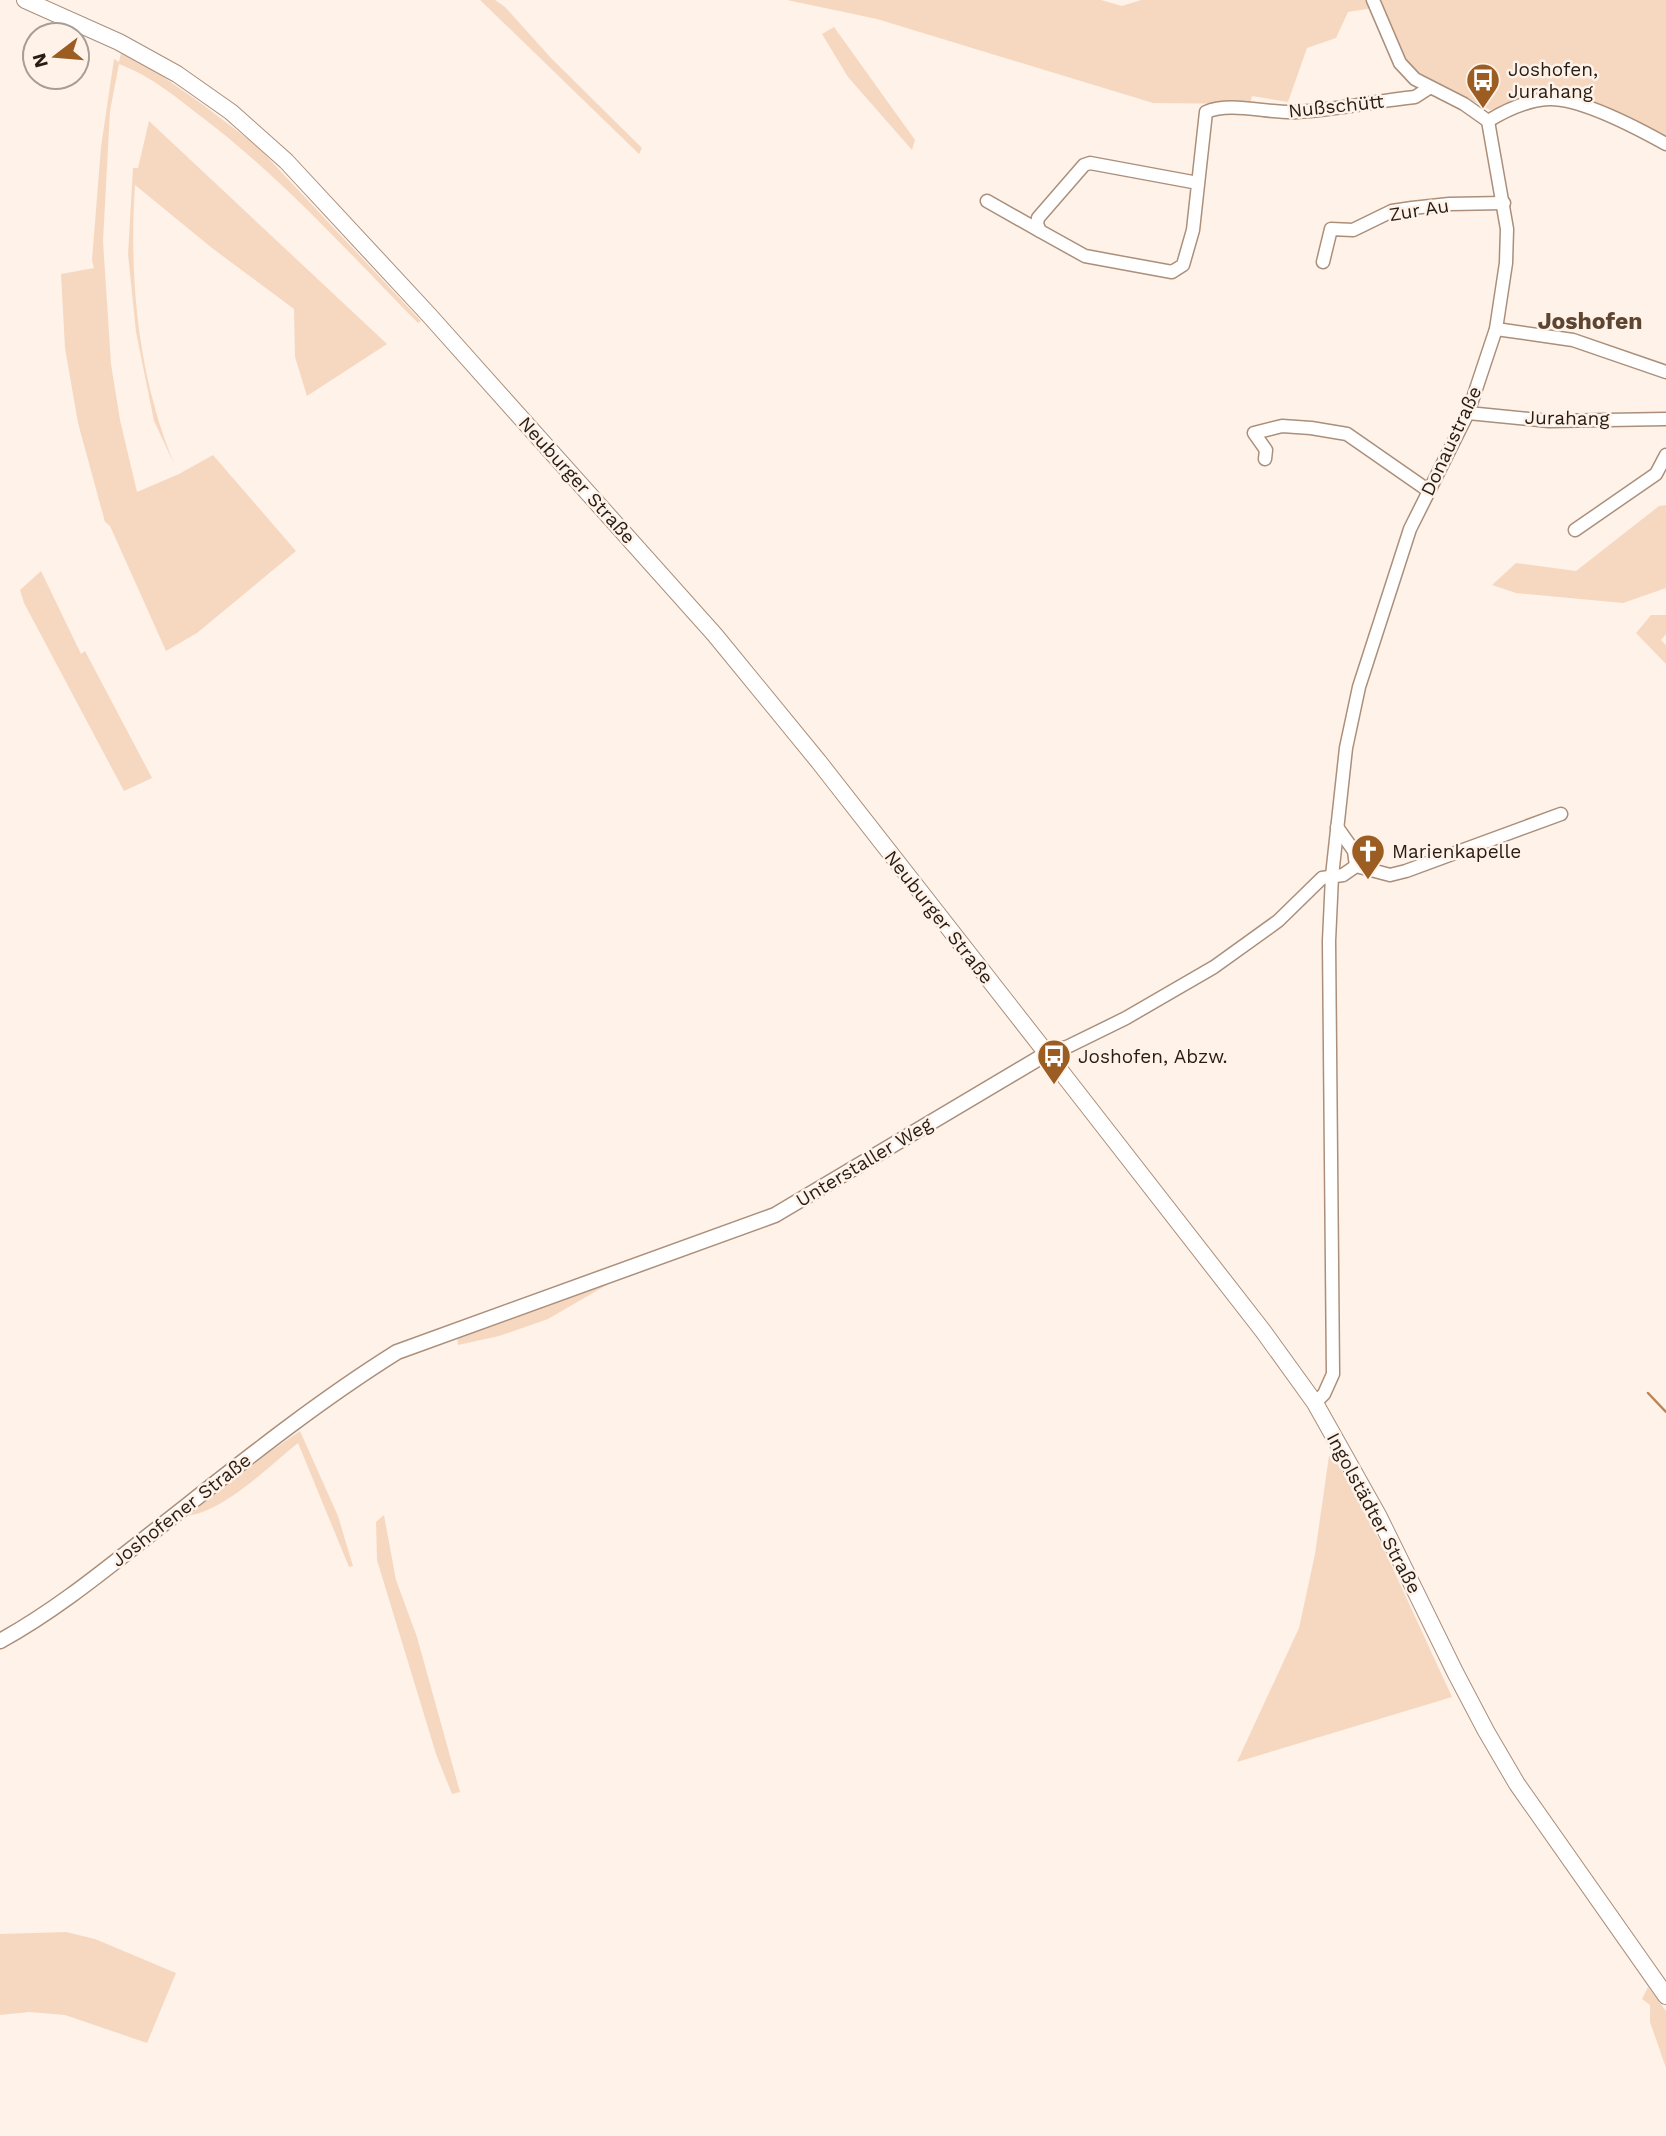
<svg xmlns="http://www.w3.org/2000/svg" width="1666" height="2136" font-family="'Work Sans',sans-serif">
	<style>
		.green { fill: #f6d8c1 }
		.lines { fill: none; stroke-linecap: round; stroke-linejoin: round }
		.stream { stroke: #bd8555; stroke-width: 2.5 }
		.minor-casing { stroke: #ab8f7a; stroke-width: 15 }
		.tertiary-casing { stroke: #ab8f7a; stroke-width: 17 }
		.secondary-casing { stroke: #ab8f7a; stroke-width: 18 }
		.minor { stroke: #fff; stroke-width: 12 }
		.tertiary { stroke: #fff; stroke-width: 14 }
		.secondary { stroke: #fff; stroke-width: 16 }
		.labels { text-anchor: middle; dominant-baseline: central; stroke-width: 5; stroke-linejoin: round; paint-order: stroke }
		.poi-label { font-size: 19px; fill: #271d14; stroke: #fef2e9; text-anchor: start }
		.street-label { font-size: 19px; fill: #271d14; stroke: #fef2e9 }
		.quarter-label { font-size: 23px; font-weight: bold; fill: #5d4531; stroke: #fef2e9 }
	</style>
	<rect width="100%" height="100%" fill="#fef2e9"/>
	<g class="green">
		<path d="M480,0h15l10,7 46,51 91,90 -3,6z"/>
		<path d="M787,0h314l21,6 19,-6h229l3,8 -25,4 -12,26 -29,10 -19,54 -36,-6 -2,8 -97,-1 -276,-84z"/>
		<path d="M1376,0h290v136l-110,-43 -66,17 -74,-39 -13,-14z"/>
		<path d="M834,27l81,113 -3,10 -64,-73 -26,-43z"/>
		<path d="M121,53l34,18 47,33 55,42 164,175 -3,2c-69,-70 -136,-145 -215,-205 -27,-21 -52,-42 -84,-54l-9,47 -7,130 8,123 9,56 17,72 42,-18 34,-19 83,96 -99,82 -31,18 -56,-125 -5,-4 -27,-99 -13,-75 -4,-74 33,-6 -2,-8 9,-113 13,-88 5,3z"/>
		<path d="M149,121l238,223 -80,52 -12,-39 -1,-48 -82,-61 -77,-63c-5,74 0,152 20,223 5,19 12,38 19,56l-20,-43 -18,-89 -8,-78 5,-86h5z"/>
		<path d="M1666,505v83l-43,15 -107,-10 -24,-8 24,-22 60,8 83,-65z"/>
		<path d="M41,571l40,83 4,-3 67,127 -28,13 -100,-188 -4,-13z"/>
		<path d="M1651,615h15v19l-5,6 5,5v19l-30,-31z"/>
		<path d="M617,1279l-69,40 -49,17 -41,9 -1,-10z"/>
		<path d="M300,1431l38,85 15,50 -4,1 -51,-124c-29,23 -82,77 -120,73z"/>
		<path d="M1333,1454l50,93 69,150 -215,65 62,-134 16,-74 14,-98z"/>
		<path d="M384,1515l12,65 21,57 43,155 -8,2 -16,-40 -59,-194 -1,-38z"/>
		<path d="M66,1932l29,7 81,34 -29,70 -82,-28 -36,-3 -29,3v-81z"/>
		<path d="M1648,1987l18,24v57l-16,-46v-17l-8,-6z"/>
	</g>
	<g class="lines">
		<path class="stream" d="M1648,1393l18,19"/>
		<g class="minor-casing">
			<g id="minor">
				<path d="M1488,121c18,-11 39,-21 61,-22 31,-1 90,30 117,45"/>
				<path d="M1198,183l-108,-20 -6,2 -46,53 -1,6 3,7 45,25 87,16 11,-7 10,-35 13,-118c25,-11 63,2 91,0 39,-2 79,-11 118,-15l14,-9"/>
				<path d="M987,201l53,30"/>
				<path d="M1323,262l8,-33 22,1 39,-19 20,-3 37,-4 55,-1"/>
				<path d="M1496,329l77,11 93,32"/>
				<path d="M1468,413l81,8 117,-2"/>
				<path d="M1265,459l1,-9 -12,-17 28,-7 29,2 36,6 82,57"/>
				<path d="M1575,530l81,-56 10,-19"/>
				<path d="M1337,827l17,24 2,15"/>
				<path d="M1046,1054l23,-8 57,-28 88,-51 64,-46 44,-43 21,-3 13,-9 34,9 16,-4 155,-57"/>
				<path d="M1315,1403l9,-9 9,-20 -4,-433 3,-65 14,-128 13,-61 51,-158 58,-116 28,-84 10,-66 1,-34 -19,-108 -24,-17 -49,-25 -15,-16 -27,-63"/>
			</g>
		</g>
		<g class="tertiary-casing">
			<path id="tertiary" d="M0,1641c53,-29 101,-68 148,-105 82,-64 161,-129 249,-184l378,-137 271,-161"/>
		</g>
		<g class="secondary-casing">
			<path id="secondary" d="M25,0l94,42 58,32 54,38 55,49 143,154 286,320 104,127 247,316 197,253 52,72 64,114 76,155 31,59 31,53 149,212"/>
		</g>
		<use href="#minor" class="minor"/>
		<use href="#tertiary" class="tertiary"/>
		<use href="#secondary" class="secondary"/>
	</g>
	<defs>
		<g id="bus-pin" transform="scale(1.75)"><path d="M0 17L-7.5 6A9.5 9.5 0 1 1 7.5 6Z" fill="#9b5d22" stroke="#fef2e9"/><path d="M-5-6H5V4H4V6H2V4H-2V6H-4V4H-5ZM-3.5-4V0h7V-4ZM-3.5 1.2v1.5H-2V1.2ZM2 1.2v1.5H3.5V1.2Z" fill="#fff"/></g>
		<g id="church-pin" transform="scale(1.75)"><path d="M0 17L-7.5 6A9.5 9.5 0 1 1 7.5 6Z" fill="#9b5d22" stroke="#fef2e9"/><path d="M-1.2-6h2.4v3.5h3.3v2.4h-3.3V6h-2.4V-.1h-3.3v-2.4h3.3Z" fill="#fff"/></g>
	</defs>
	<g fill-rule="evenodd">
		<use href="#bus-pin" x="1483" y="80"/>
		<use href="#church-pin" x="1368" y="851"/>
		<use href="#bus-pin" x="1054" y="1056"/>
	</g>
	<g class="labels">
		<g class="poi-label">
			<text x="1508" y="69">Joshofen,<tspan x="1508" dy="22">Jurahang</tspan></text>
			<text x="1392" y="851">Marienkapelle</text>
			<text x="1078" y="1056">Joshofen, Abzw.</text>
		</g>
		<g class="street-label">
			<text transform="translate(1336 106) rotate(-6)">Nußschütt</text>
			<text transform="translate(1419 210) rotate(-9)">Zur Au</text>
			<text transform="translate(1567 418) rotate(1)">Jurahang</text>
			<text transform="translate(1451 441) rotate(-65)">Donaustraße</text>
			<text transform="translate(577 480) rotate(48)">Neuburger Straße</text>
			<text transform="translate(939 917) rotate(52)">Neuburger Straße</text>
			<text transform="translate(864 1162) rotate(-31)">Unterstaller Weg</text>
			<text transform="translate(181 1510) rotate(-38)">Joshofener Straße</text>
			<text transform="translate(1374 1513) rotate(62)">Ingolstädter Straße</text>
		</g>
		<g class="quarter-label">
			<text x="1590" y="321">Joshofen</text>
		</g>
	</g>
	<g transform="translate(56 56) rotate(254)"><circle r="33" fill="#fef2e9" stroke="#a89d94" stroke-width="2"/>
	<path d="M0-5L12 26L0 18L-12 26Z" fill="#9b5d22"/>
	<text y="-10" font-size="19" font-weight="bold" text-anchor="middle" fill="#271d14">N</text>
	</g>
</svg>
